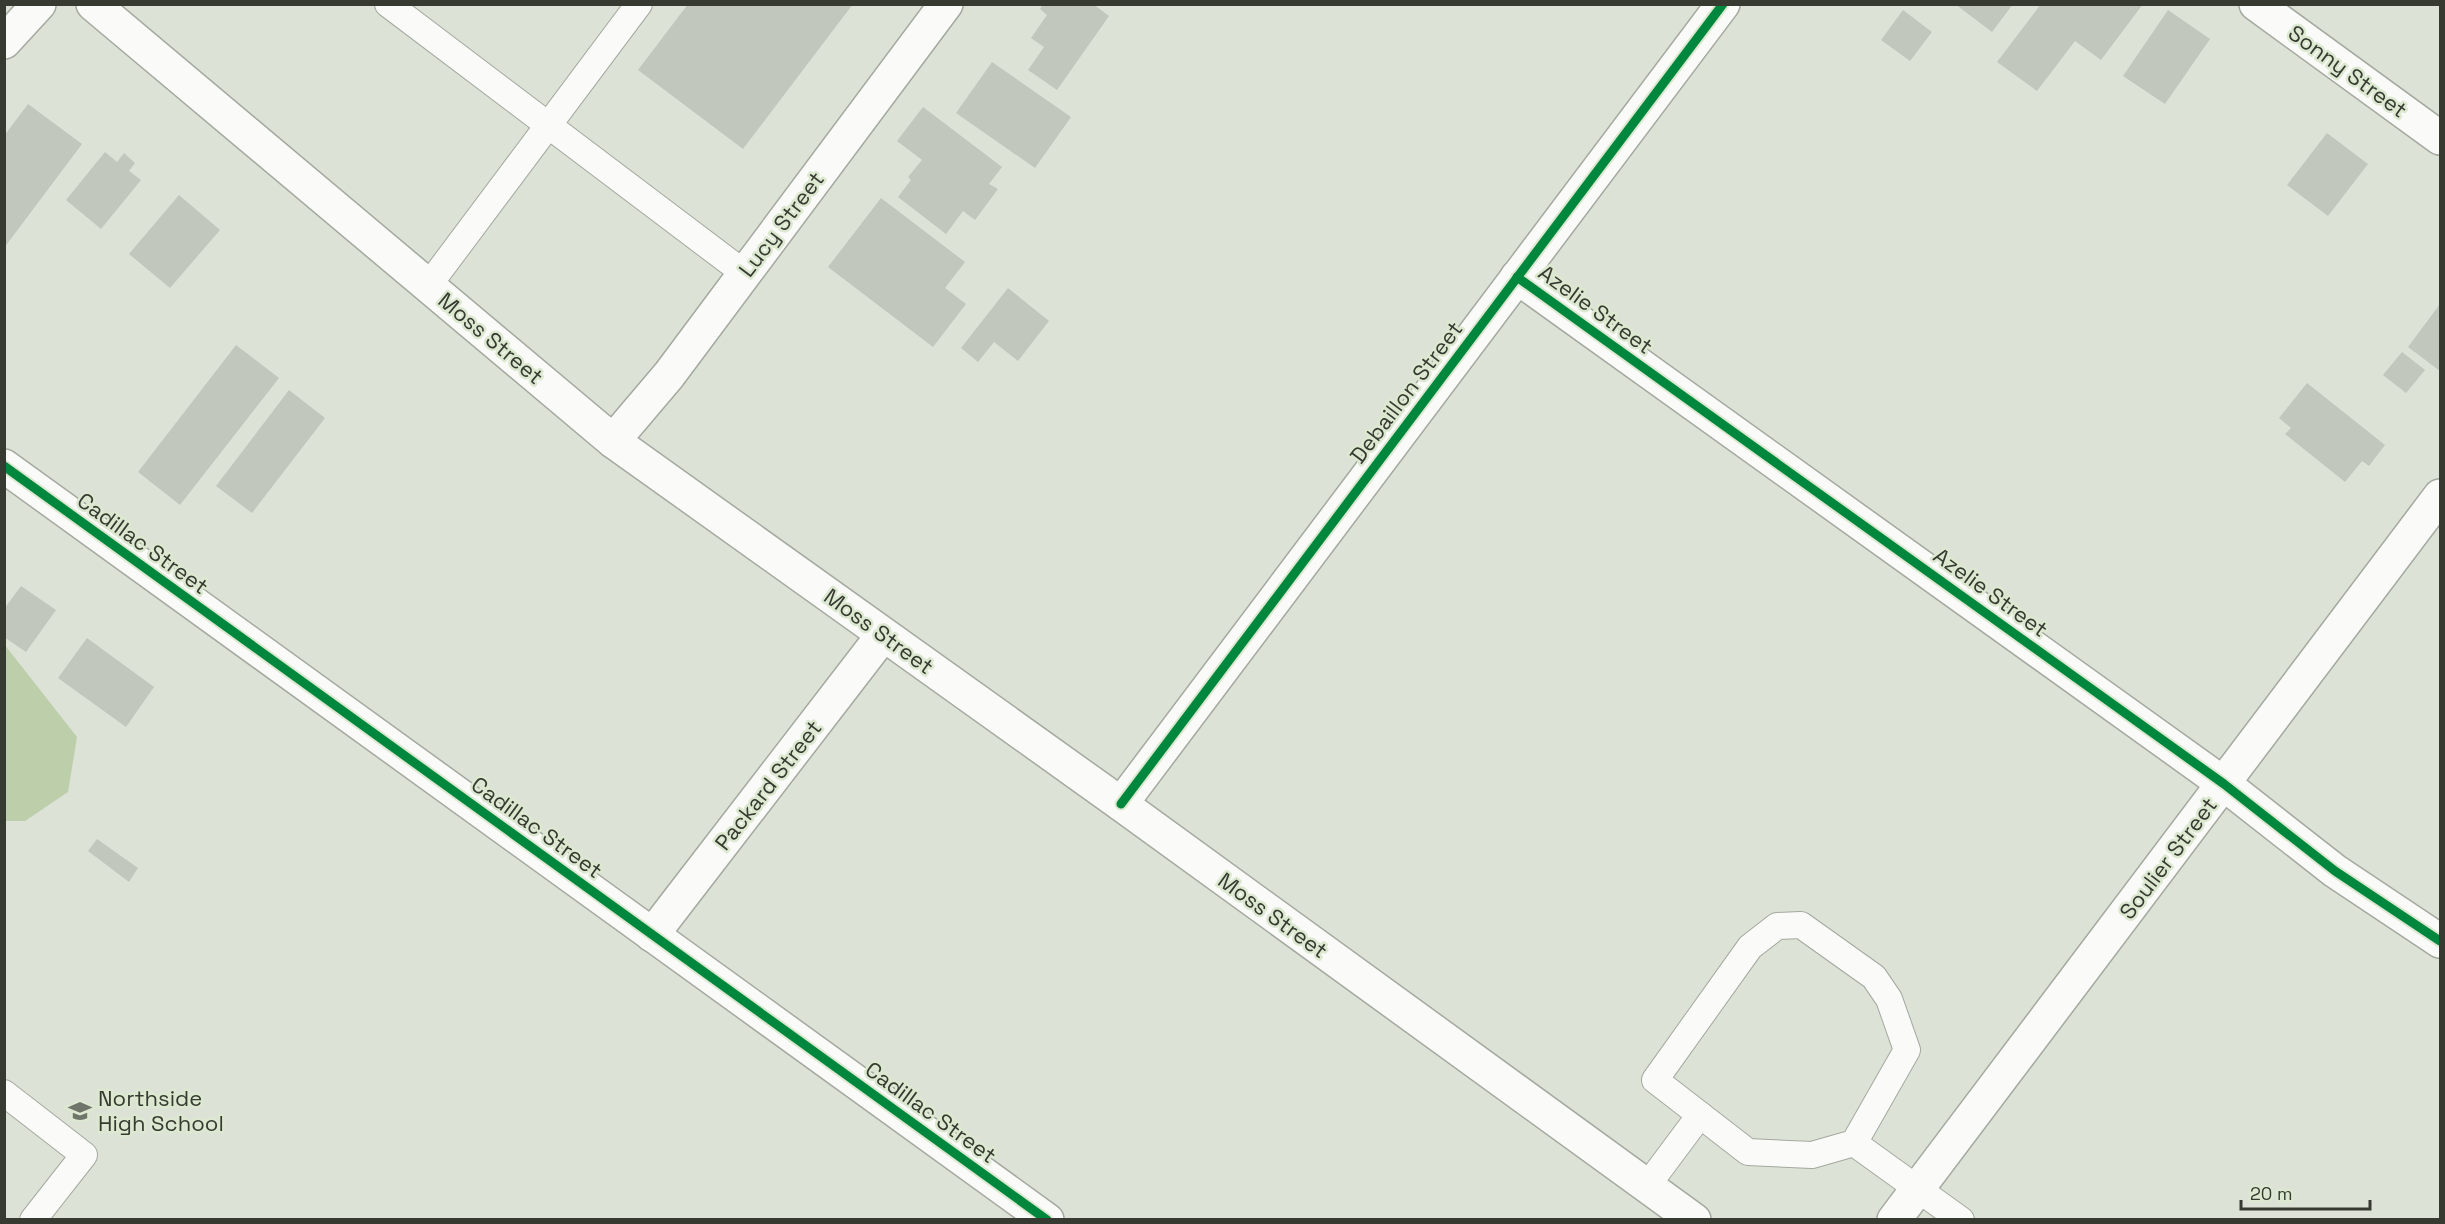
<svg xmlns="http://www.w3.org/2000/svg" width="2445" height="1224" font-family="'Space Grotesk',sans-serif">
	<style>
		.green { fill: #bdceab }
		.building { fill: #c2c7bd }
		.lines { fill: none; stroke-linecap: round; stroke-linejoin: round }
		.lane-casing { stroke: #a4a99f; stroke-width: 28 }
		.street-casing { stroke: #a4a99f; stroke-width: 36 }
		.secondary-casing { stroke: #a4a99f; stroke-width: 36 }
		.lane { stroke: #fafbf9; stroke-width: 26 }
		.street { stroke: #fafbf9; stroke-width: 33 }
		.secondary { stroke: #fafbf9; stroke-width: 33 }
		.cycleway-casing { stroke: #dce8d0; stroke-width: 13 }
		.cycleway { stroke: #00873e; stroke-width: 9 }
		.labels { text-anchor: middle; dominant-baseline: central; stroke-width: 5; stroke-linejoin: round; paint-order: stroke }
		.street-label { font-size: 22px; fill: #363a31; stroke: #dce8d0 }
		.poi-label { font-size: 22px; fill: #363a31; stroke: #dce8d0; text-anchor: start }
	</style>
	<rect width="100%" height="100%" fill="#dce2d6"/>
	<path class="green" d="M4,644l73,93 -9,55 -43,29h-20z"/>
	<g class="building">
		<path d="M688,4h165l-110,145 -105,-79z"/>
		<path d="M1043,4h50l16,12 -52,74 -29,-20 16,-23 -13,-9 16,-23 -7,-6z"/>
		<path d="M1955,4h58l-21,28z"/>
		<path d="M2041,4h102l-42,56 -26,-19 -38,50 -40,-29z"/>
		<path d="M1903,10l29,22 -22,29 -29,-21z"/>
		<path d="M2168,10l42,29 -45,65 -42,-28z"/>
		<path d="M992,62l79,55 -36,51 -79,-55z"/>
		<path d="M28,104l54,40 -78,104v-112z"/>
		<path d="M923,107l79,60 -13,17 9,5 -23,31 -12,-9 -17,23 -48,-37 13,-17 -3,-3 14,-17 -25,-19z"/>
		<path d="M2327,133l41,31 -40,52 -41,-31z"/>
		<path d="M105,152l12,10 7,-9 11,10 -6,8 12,9 -40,49 -35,-29z"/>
		<path d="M179,195l41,35 -50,58 -41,-34z"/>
		<path d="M881,198l84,64 -20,26 21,16 -33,43 -105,-80z"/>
		<path d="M1008,288l41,33 -31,40 -24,-19 -16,20 -17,-14z"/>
		<path d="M2440,304v67l-32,-24z"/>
		<path d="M236,345l43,33 -99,127 -42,-33z"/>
		<path d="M2402,352l23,18 -19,23 -23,-18z"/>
		<path d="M2307,383l78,62 -16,21 -7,-5 -17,21 -60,-48 6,-6 -12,-10z"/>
		<path d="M289,390l36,28 -73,95 -36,-27z"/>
		<path d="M21,586l35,24 -30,42 -22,-15v-28z"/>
		<path d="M87,638l67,49 -28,40 -68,-49z"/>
		<path d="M97,839l41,29 -9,14 -41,-31z"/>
	</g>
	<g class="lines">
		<g class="lane-casing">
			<g id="lane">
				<path d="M388,4l356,269"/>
				<path d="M428,286l211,-282"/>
				<path d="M4,1093l80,62 -51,65"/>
				<path d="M1854,1143l-42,12 -64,-3 -93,-72 95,-133 27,-21 24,-1 73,52 15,22 18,51 -53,93 107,77"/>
				<path d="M1647,1186l53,-71"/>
			</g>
		</g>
		<g class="street-casing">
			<g id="street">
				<path d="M2256,4l184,134"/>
				<path d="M4,42l35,-38"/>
				<path d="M1517,277l707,507 111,87 105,70"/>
				<path d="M613,441l56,-66 277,-371"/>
				<path d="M4,466l1043,754"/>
				<path d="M1121,804l602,-800"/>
				<path d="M652,935l231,-300"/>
				<path d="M1894,1220l546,-724"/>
			</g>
		</g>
		<g class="secondary-casing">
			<path id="secondary" d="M93,4l520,437 508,363 573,416"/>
		</g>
		<use href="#lane" class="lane"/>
		<use href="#street" class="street"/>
		<use href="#secondary" class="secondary"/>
		<g class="cycleway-casing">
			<g id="cycleway">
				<path d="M1517,277l707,507 111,87 105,70"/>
				<path d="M4,466l1043,754"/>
				<path d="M1121,804l602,-800"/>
			</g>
		</g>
		<use href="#cycleway" class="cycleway"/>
	</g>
	<defs>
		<g id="school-bare" transform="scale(1.8)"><path d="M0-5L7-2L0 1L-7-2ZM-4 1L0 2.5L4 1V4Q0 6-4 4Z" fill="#70756b" stroke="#dce8d0" stroke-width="2.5" paint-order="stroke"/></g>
	</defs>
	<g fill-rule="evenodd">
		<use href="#school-bare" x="80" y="1111"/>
	</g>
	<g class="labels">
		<g class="street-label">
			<text transform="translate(2348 71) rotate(36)">Sonny Street</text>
			<text transform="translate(781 224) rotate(-53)">Lucy Street</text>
			<text transform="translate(1596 309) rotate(36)">Azelie Street</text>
			<text transform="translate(491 338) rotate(40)">Moss Street</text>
			<text transform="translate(1406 392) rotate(-53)">Debaillon Street</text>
			<text transform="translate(143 543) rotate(36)">Cadillac Street</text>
			<text transform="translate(1991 592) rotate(36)">Azelie Street</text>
			<text transform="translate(879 631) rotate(36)">Moss Street</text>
			<text transform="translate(768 785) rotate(-52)">Packard Street</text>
			<text transform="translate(537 827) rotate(36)">Cadillac Street</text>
			<text transform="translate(2168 858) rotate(-53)">Soulier Street</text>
			<text transform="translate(1273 915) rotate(36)">Moss Street</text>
			<text transform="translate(931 1112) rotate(36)">Cadillac Street</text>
		</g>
		<g class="poi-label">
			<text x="98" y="1098">Northside<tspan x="98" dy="25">High School</tspan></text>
		</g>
	</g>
	<rect width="2445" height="1224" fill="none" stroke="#363a31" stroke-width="12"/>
	<path d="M2241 1200v9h129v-9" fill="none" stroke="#363a31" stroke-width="3"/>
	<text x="2250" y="1200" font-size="18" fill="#363a31" stroke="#dce8d0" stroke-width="4.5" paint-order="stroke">20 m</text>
</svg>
